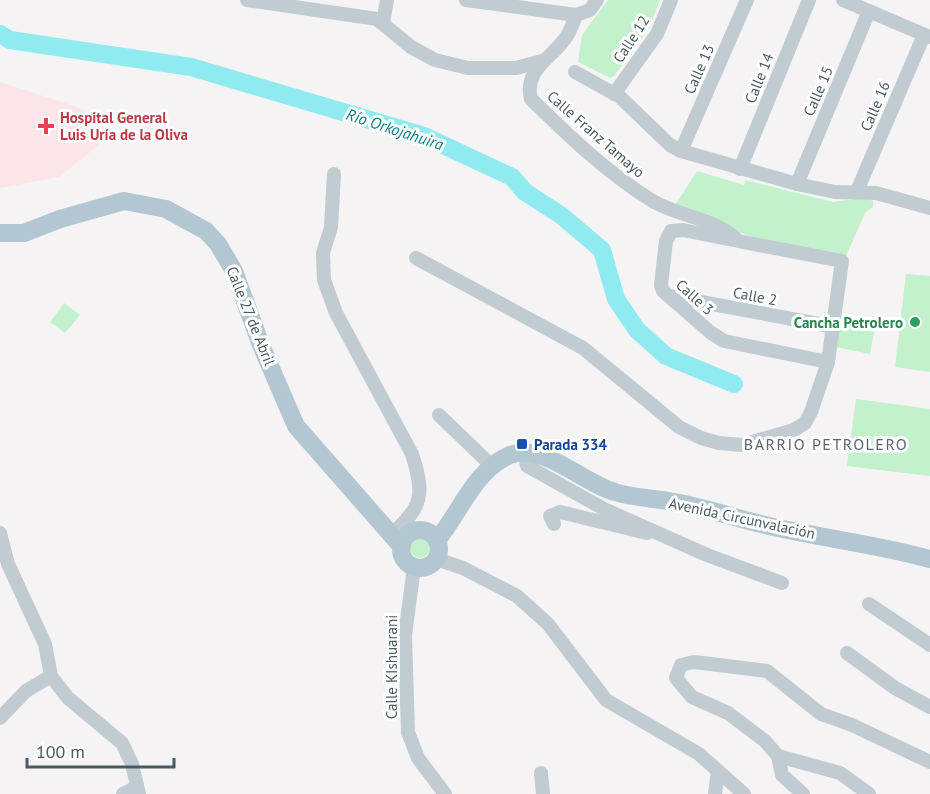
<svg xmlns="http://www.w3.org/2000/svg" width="930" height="794" font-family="'PT Sans',sans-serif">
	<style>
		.medical { fill: #fce5e7 }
		.green { fill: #c2f1cc }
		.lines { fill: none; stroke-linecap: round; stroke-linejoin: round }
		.river { stroke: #8febef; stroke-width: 18 }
		.minor { stroke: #c0ccd2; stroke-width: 14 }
		.major { stroke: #b2c7d1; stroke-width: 18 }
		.health-dot { fill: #e0444e; stroke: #fff; stroke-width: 2 }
		.leisure-dot { fill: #2e9e5b; stroke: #fff; stroke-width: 2 }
		.transit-dot { fill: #1a4fb4; stroke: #fff; stroke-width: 2 }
		.labels { text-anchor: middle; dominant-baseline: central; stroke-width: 6; stroke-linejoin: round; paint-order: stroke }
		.street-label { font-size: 15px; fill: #495a61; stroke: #fff }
		.health-label { font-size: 15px; font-weight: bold; fill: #be3a42; stroke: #fff; text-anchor: start }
		.leisure-label { font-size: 15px; font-weight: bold; fill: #27864d; stroke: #fff; text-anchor: end }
		.transit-label { font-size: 15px; font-weight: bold; fill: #164399; stroke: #fff; text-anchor: start }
		.water-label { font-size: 16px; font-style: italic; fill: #0c7e83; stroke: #fff }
		.neighbourhood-label { font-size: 16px; letter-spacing: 1.5px; fill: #5f6468; stroke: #fff }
	</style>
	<rect width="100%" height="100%" fill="#f5f3f3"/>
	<path class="medical" d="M0,82l83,27 19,33 -43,35 -59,11z"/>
	<g class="green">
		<path d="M608,0h52l-11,28 -35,48 -4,2 -32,-16 4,-27z"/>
		<path d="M697,171l47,14 1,-5 88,22 31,-4 9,3v6l-8,6 -19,43 -71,-10 -101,-39z"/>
		<path d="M906,274l24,2v96l-35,-5z"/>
		<path d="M64,303l16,12 -15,18 -15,-11z"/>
		<path d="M840,325l34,7 -4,22 -34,-7z"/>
		<path d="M856,399l74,10v67l-83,-10z"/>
		<circle cx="420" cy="548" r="10"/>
	</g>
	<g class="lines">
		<path class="river" d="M0,34l10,6 181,27 233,69 88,41 13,15 37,24 40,34 14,49 21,31 29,26 68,28"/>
		<g class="minor">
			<path d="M247,0l130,19 34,28 24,13 33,8h48l26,-7"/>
			<path d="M466,0l110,15 14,-5 7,-10"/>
			<path d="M843,0l87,37"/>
			<path d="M383,22l4,-22"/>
			<path d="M575,72l45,25 50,48 11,6 116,33 38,8 41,1 54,15"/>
			<path d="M614,94l43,-60 14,-34"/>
			<path d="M681,151l66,-151"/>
			<path d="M740,169l69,-169"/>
			<path d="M334,174l-3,53 -8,26 1,27 12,33 76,141c13,40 11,54 -22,81"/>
			<path d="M797,184l72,-173"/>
			<path d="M857,191l67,-156"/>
			<path d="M733,240l-50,-10 -12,1 -5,10 -5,44 2,6 47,41 14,9 104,21"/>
			<path d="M416,258l167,90 96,79 22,11 18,5 23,2 52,-15 11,-7 6,-11 17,-50 14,-101 -104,-20c-21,-23 -60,-24 -87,-41 -44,-27 -83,-65 -120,-101 -7,-29 18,-39 33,-59 6,-7 9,-16 12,-25"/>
			<path d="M669,296l166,31"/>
			<path d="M439,415l53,51"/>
			<path d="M525,454l2,12 79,44 101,45 75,28"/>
			<path d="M554,524l-4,-8 10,-4 87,21"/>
			<path d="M0,533l8,31 37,80 6,32 17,22 54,45 10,21 7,30"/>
			<path d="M436,559l27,9 54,28 31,28 58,76 93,54 45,40"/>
			<path d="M414,567l-9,68 3,97 10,26 27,36"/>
			<path d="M869,604l61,41"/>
			<path d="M847,653l48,35 35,19"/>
			<path d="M0,718l26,-27 25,-15"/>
			<path d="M778,756l62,17 29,21"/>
			<path d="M541,773l2,21"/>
			<path d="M123,794l14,-7"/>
			<path d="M715,794l3,-23"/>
			<path d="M803,794l-21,-19 -4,-19 -13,-15 -37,-28 -36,-16 -16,-19 5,-13 13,-3 73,9 54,43 31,11 78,37"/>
		</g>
		<g class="major">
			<path d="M0,233h24l36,-14 64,-18 42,8 40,22 12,13 16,27 27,74 35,81 106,121"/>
			<circle cx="420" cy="549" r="19"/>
			<path d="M437,540c23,-27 37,-70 73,-85 33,-13 74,29 105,37 19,6 38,6 58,10 31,5 61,16 92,23 55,13 111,19 165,34"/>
		</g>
	</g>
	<path class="health-dot" d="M43 117h6v6h6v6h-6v6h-6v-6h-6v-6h6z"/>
	<circle class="leisure-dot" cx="915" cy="322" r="6"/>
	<rect class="transit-dot" x="516" y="438" width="12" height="12" rx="3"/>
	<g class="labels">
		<g class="street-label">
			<text transform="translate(631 39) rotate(-57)">Calle 12</text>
			<text transform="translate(699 69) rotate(-66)">Calle 13</text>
			<text transform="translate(759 78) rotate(-68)">Calle 14</text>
			<text transform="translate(818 91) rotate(-67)">Calle 15</text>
			<text transform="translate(875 106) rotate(-67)">Calle 16</text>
			<text transform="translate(596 134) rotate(41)">Calle Franz Tamayo</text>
			<text transform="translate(755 296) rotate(11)">Calle 2</text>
			<text transform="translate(695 297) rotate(42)">Calle 3</text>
			<text transform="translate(251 316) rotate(68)">Calle 27 de Abril</text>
			<text transform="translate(742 518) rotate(12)">Avenida Circunvalación</text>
			<text transform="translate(391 667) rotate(-90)">Calle KIshuarani</text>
		</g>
		<g class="health-label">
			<text x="60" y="117">Hospital General<tspan x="60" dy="17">Luis Uría de la Oliva</tspan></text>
		</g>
		<g class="leisure-label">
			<text x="903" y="322">Cancha Petrolero</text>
		</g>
		<g class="transit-label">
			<text x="534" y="444">Parada 334</text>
		</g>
		<g class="water-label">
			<text transform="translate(395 129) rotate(18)">Río Orkojahuira</text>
		</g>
		<g class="neighbourhood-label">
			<text x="826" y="444">BARRIO PETROLERO</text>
		</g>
	</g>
	<path d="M27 758v9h147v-9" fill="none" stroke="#495a61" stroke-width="3"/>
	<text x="36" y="758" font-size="18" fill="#495a61" stroke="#ffffff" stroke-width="4.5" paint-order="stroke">100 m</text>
</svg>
